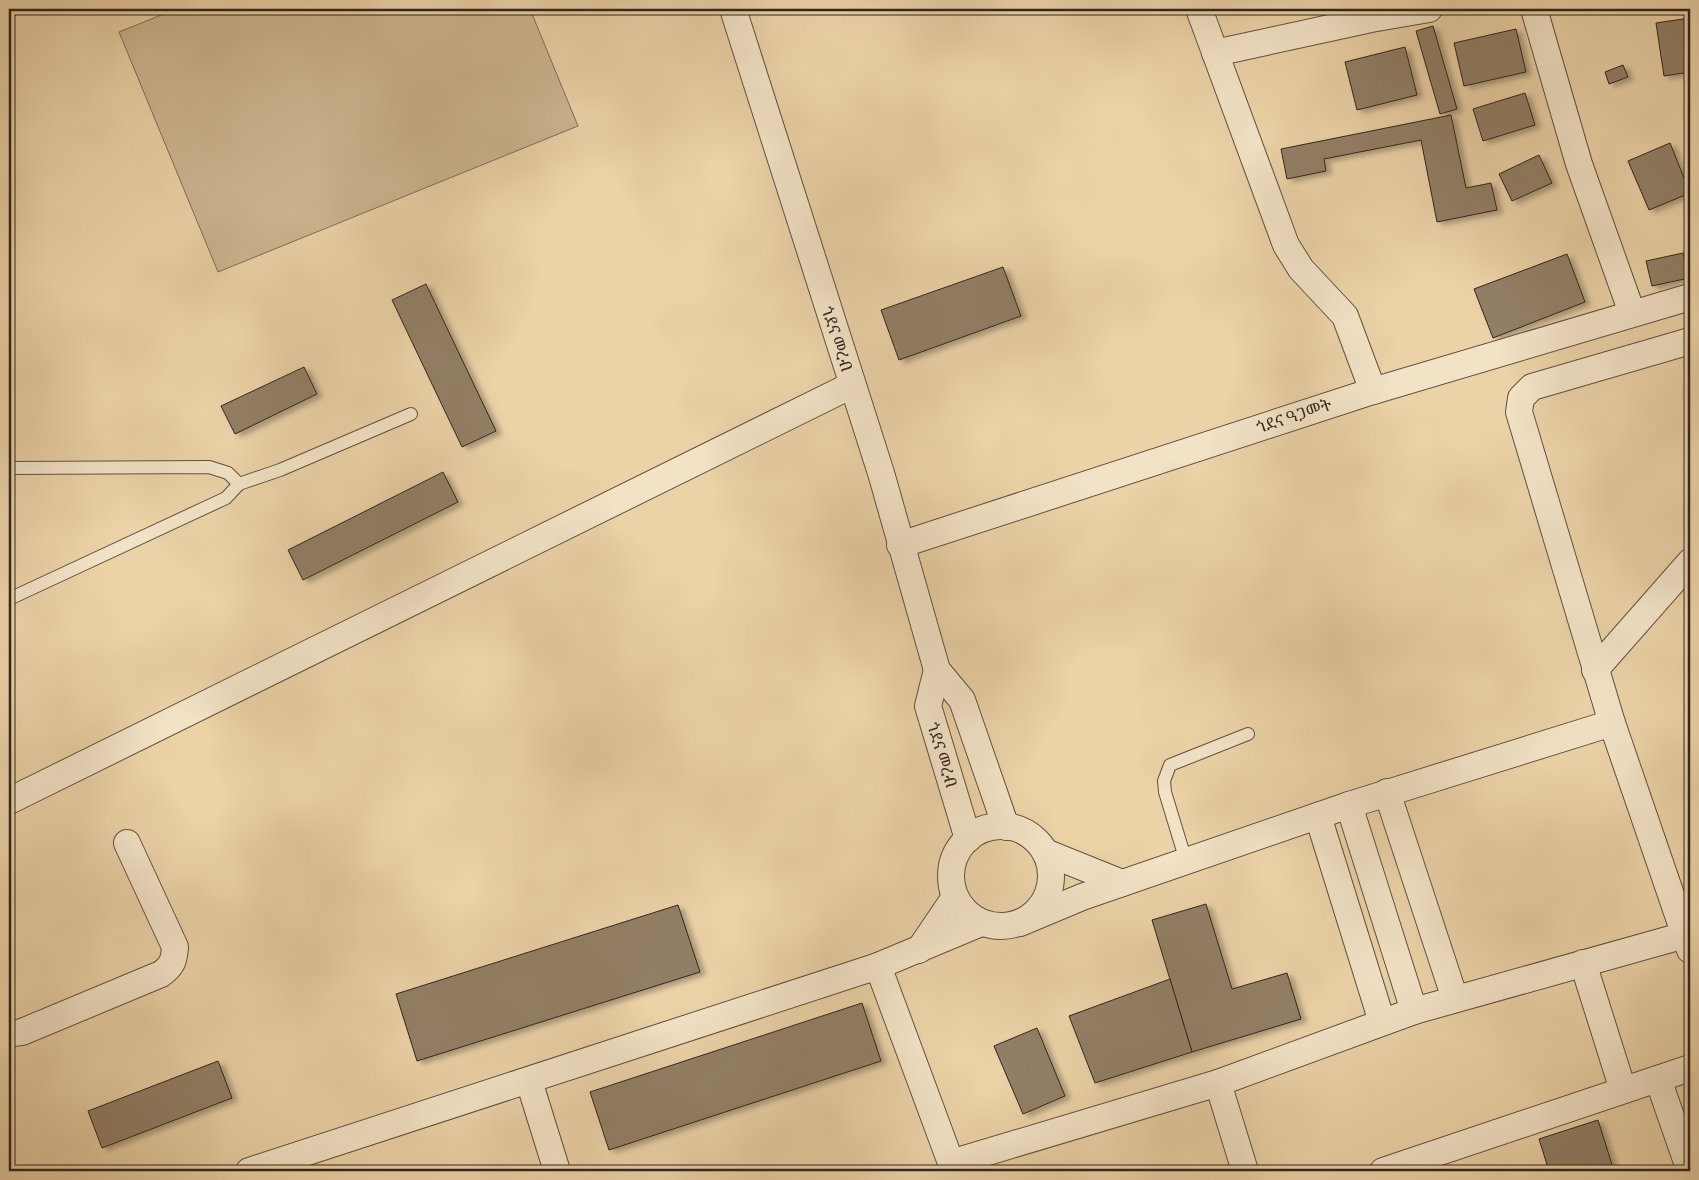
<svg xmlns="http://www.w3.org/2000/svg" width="1699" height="1180" font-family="'IM FELL French Canon','Noto Serif Ethiopic',serif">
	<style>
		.green { fill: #ccb590; stroke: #7f6d58 }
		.building { fill: #927f66; stroke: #32251f; filter: url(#shadow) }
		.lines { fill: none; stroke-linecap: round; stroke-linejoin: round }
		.service-casing { stroke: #605041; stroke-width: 14 }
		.minor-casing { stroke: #605041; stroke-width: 28 }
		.service { stroke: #f2e2c6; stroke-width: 12 }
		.minor { stroke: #f2e2c6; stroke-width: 26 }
		.labels { text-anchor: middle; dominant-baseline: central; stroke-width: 4; stroke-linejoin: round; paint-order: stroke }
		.street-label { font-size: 16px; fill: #32251f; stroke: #f2e2c6 }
	</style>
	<defs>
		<filter id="shadow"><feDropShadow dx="5.5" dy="3" stdDeviation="2.5" flood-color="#0004"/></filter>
	</defs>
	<rect width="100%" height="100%" fill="#ebd2a7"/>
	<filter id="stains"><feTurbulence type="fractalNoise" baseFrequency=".004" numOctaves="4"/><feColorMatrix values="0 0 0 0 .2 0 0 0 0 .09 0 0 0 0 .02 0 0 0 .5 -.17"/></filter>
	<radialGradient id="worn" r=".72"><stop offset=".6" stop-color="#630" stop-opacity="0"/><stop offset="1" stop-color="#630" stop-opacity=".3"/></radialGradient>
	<path class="green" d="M176,9h354l48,117 -360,146 -99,-240z"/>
	<g class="building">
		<path d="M1690,18v54l-26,4 -8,-53z"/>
		<path d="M1433,26l24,83 -17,5 -24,-83z"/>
		<path d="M1516,29l10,43 -62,14 -10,-43z"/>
		<path d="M1405,47l12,48 -60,15 -12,-48z"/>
		<path d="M1623,65l5,12 -19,7 -4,-12z"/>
		<path d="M1525,93l10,32 -52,16 -10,-32z"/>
		<path d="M1451,115l15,73 25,-5 6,27 -60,12 -16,-82 -97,19 2,12 -39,8 -6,-30z"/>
		<path d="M1670,143l20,50 -41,17 -21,-49z"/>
		<path d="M1539,155l13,28 -40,18 -13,-27z"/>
		<path d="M1683,253l6,25 -37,8 -6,-25z"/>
		<path d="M1567,254l18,48 -92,36 -19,-49z"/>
		<path d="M1003,267l18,49 -122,44 -18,-50z"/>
		<path d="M426,284l70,147 -34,16 -70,-147z"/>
		<path d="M304,367l13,27 -82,40 -14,-28z"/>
		<path d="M443,472l15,30 -155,78 -15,-30z"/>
		<path d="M1206,904l26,85 55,-16 14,46 -109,33 -40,-132z"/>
		<path d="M678,905l22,67 -283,89 -21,-67z"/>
		<path d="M1170,979l22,73 -97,31 -26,-67z"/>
		<path d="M862,1003l19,58 -272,89 -19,-58z"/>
		<path d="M1037,1028l28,68 -42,18 -29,-68z"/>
		<path d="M218,1061l14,37 -130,50 -14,-37z"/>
		<path d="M1598,1120l16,51h-65l-10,-32z"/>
	</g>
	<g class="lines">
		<g class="service-casing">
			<g id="service">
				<path d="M9,468l200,-1 19,6 11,11 -13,14 -217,101"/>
				<path d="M239,484l41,-14 131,-56"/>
				<path d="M1186,861l-21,-69 -1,-11 6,-16 78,-31"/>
			</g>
		</g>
		<g class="minor-casing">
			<g id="minor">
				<path d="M733,9l148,464 56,197 25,30 44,127"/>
				<path d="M1199,9l87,236 15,24 44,47 28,75"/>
				<path d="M1534,9l45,155 53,149"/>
				<path d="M1215,53l156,-34 58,-10"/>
				<path d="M1690,341l-158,46 -11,11 -2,14 93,311 78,227"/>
				<path d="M900,545l473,-154 317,-94"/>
				<path d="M937,670l-9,36 40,133"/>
				<path d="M1595,670l95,-108"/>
				<path d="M1387,792l68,207"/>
				<path d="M9,801l843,-416"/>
				<path d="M1349,805l65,206"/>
				<path d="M1318,816l64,206"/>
				<circle cx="1001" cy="876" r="50"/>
				<path d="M1045,852l77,31"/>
				<path d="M1020,923l62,-26 267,-92 263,-82"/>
				<path d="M919,950l36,-53"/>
				<path d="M1583,963l40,127"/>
				<path d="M878,966l76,205"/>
				<path d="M9,1034l13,-2 139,-58c11,-8 13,-13 14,-27l-48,-104"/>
				<path d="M1658,1079l32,92"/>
				<path d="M529,1081l28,90"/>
				<path d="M1218,1083l27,88"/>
				<path d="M951,1163l267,-80 196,-72 271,-76"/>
				<path d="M249,1171l629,-205 103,-43"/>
				<path d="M1383,1171l307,-103"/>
			</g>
		</g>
		<use href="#service" class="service"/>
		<use href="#minor" class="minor"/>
	</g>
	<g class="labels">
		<g class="street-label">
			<text transform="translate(837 339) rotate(72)">ጎደና መረብ</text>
			<text transform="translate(1294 416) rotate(-18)">ጎደና ዓጋመት</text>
			<text transform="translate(942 755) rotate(73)">ጎደና መረብ</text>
		</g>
	</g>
	<rect width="1699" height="1180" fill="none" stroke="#ebd2a7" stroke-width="30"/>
	<rect x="10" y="10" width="1679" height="1160" fill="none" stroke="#32251f" stroke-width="2.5"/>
	<rect x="15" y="15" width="1669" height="1150" fill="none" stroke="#32251f"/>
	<rect width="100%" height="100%" filter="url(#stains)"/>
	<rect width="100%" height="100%" fill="url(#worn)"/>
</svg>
